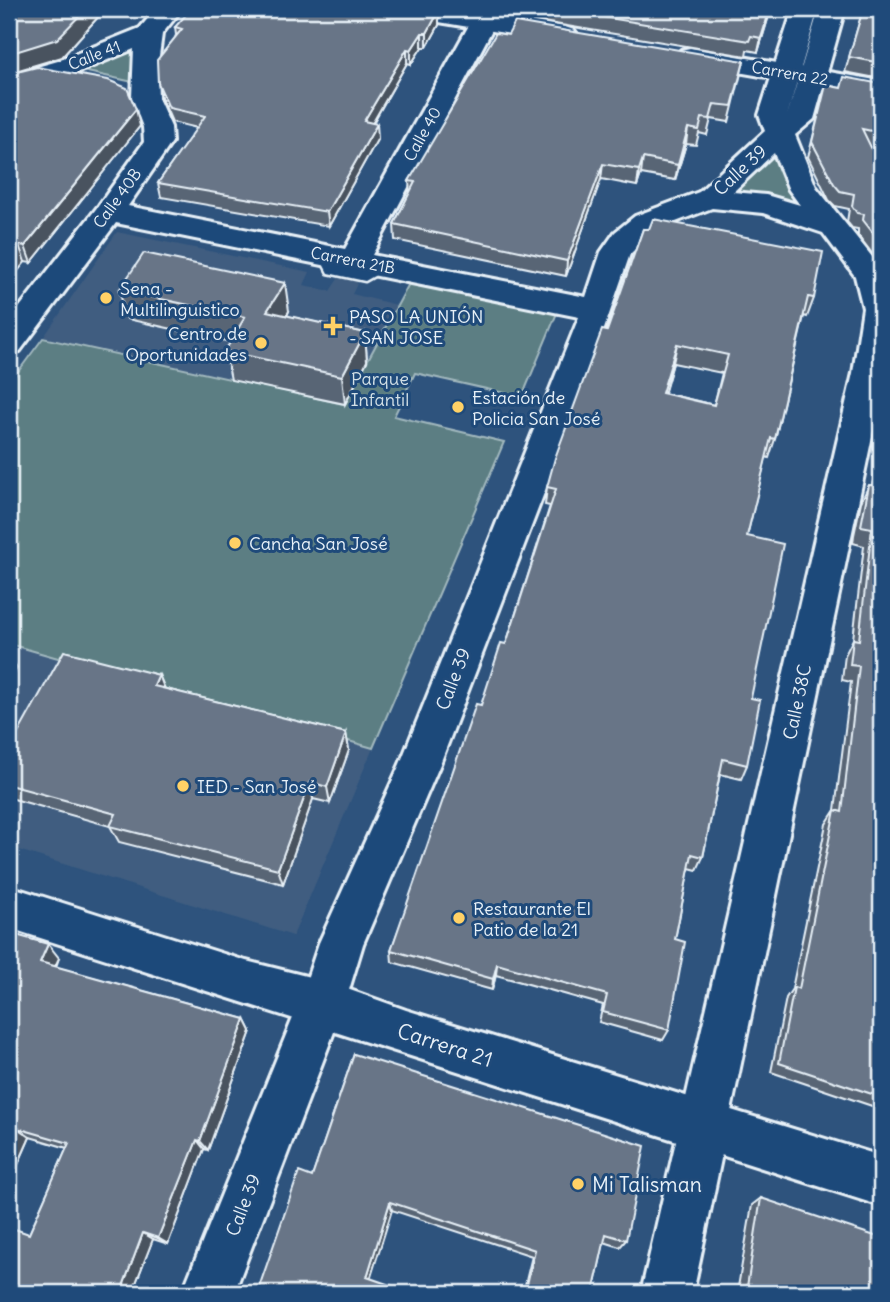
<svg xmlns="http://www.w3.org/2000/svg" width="890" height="1302" font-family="Delius,sans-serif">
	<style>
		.built { fill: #3f5d80 }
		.green { fill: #5b7e83; stroke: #a2b8be; stroke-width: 2 }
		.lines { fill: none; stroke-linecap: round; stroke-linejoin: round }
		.lane-casing { stroke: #e8f1f8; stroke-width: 5 }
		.street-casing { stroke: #e8f1f8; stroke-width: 6 }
		.secondary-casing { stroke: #e8f1f8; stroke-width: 6 }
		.lane { fill: #1f4a7a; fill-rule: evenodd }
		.street { fill: #1f4a7a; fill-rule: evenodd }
		.secondary { fill: #1f4a7a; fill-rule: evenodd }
		.wall { fill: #596574; stroke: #e8f1f8; stroke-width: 2; fill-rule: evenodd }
		.shaded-wall { fill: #49525e; stroke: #e8f1f8; stroke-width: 2 }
		.building { fill: #687587; stroke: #e8f1f8; stroke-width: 2; fill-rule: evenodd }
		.poi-dot { fill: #ffd166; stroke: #1f4a7a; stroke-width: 2.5 }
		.labels { text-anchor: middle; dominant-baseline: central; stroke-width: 6; stroke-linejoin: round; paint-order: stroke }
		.far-street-label { font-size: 16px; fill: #e8f1f8; stroke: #1f4a7a }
		.street-label { font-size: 18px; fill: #e8f1f8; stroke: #1f4a7a }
		.poi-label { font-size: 18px; fill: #e8f1f8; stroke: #1f4a7a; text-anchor: start }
		.park-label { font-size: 18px; fill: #d3e0e6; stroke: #1f4a7a }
		.near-street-label { font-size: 21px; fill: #e8f1f8; stroke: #1f4a7a }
		.near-poi-label { font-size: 21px; fill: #e8f1f8; stroke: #1f4a7a; text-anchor: start }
	</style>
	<rect width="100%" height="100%" fill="#2e537d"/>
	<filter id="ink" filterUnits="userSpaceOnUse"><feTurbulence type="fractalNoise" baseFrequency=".0143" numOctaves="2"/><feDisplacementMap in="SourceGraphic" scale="14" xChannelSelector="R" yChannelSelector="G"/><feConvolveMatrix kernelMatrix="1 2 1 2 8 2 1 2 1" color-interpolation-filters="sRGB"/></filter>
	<g filter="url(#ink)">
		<g class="built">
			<path d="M117,232l193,40 -6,13 26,6 10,-15 19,4 -7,14 45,11 -30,56 -95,-21 16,-29 -38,35 -19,34 -188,-42z"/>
			<path d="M9,644l364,104 -80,188 -284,-89z"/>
		</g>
		<g class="green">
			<path d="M138,42l-5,40 -50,-11z"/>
			<path d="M774,147l26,62 -67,-16 32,-28z"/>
			<path d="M411,280l146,33 -35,84 -107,-24 -21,43 110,26 -131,306 -364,-104v-260l34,-46 301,66z"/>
		</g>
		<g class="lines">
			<g class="lane-casing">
				<path id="lane" d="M326,249l5,1 8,15 24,5 21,-9 8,5 -27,15 -37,-8 -10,-19z"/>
			</g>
			<g class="street-casing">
				<path id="street" d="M156,9h26l-20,25 -5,36 1,28 13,29 1,15 -44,64 217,43 133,-240h25l-131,246 214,42 15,-45 14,-20 20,-16 64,-24 66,-61 -6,-16 34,-106h25l-31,107 32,-107h26l-31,110 -19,16 21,52 65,81v125l-188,900h-52l212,-920 10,-65 -8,-32 -32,-43 -60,-20 -51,-5 -57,22 -25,24 -53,153 -137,357 -77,180 -18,59 -111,290h-52l117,-290 20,-60 81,-179 179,-447 -463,-94 -96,128 -11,3v-33l90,-116 45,-63 -1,-15 -11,-29 2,-49 -58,24 -67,18v-16l49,-14 82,-33zM774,153l15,37 11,15 -34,-10 -33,-3z"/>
			</g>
			<g class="secondary-casing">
				<g id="secondary">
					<path d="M396,9h57l112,18 9,3 4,5 -4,5 -9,3 -156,-26 -9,-3z"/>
					<path d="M690,48l191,33v16l-200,-35 -4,-6 4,-6z"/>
					<path d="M9,886l237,75 76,19 84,30 475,146v50l-872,-278z"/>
				</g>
			</g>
			<use href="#lane" class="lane"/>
			<use href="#street" class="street"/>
			<use href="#secondary" class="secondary"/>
		</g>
		<g class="wall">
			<path d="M9,9h103l-6,7 -6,-1 -38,42 -53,16z"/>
			<path d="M525,9h246l-13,43 -11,-2 -1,6 -221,-37z"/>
			<path d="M863,9h18v70l-36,-7z"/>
			<path d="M439,25l-12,22h-5l-11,17 -4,-1 -34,60 5,15 -49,88 -168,-29 -3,-14 39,-55 -25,-6 -11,-25 -3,-14 18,-48 -1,-8z"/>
			<path d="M508,35l236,26 -15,61 -18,-3 -4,16 -8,-2 -3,12 -10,-1 -11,36 -34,-6 -4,12 -36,-7 -35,97 -171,-36 -1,-16 16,-31 -1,-12z"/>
			<path d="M9,74l131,52 -109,137 -6,-1 -16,20z"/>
			<path d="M881,84v65l-10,-2 10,21v97l-23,-30v-6l-6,-1 -5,-6 2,-13 -14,-3 -6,-6 -21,-43 18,-72 14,3z"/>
			<path d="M643,229l171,69 -7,19 -3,-1 -29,123 -6,19 -3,-1 -19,79 4,162 -4,67 -6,14 -21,-5 -17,83 -6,13 -8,-2 -14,71 -6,91 -6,10 -64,-18 4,-17 -107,-30 -4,15 -100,-28 -1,-12 90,-245 25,-61 44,-138 -5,-1 2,-18 60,-156zM673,363l49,10 -8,32 -50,-12z"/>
			<path d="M119,290l170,21 -2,5 78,17 2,28 -22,43 -114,-24 -6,-29 6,-9 -104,-23z"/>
			<path d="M881,440v669l-110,-37 15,-74 6,-9 34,-165 9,-14 16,-128 -9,-2 3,-25 8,-16 11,-93 -11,-3 1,-8 7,-33 8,-17h3z"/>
			<path d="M159,675l6,14 181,44 3,17 -19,53 -17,-4 -30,85 -164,-42 -9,-16 -100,-28 -1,2v-65l7,2z"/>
			<path d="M9,933l50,25 -3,9 189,52 6,12 -43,119 -4,-1 -36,95 -15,-5 -21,54 -103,-59 38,-86 -37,-11 -21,48z"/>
			<path d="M354,1054l272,186 -6,7 -16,-5 -11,51h-70l9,-37 -140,-46 -135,83 55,-116z"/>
			<path d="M761,1198l120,95h-144l15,-88z"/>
		</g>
		<g class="shaded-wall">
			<path d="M86,9h13l1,6 -38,42 -53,16v-19z"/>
			<path d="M104,9h8l-6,7z"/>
			<path d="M770,9h1l-13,43 3,-14z"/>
			<path d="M439,11v14l-12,22v-14z"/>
			<path d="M422,33v14l-11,17v-14z"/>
			<path d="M407,49v14l-42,73 -1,-15z"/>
			<path d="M136,109l4,17 -109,137 -6,-17z"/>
			<path d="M377,124l1,14 -49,88 -2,-14z"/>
			<path d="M688,128l-2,16 -11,36 3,-15z"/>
			<path d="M643,158l-2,16 -4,12 2,-16z"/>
			<path d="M603,164l-2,15 -35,97 1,-15z"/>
			<path d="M19,245l6,17 -16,20v-25z"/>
			<path d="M285,283l4,28 -17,29 -5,-29z"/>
			<path d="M365,333l2,28 -22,43 -3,-28z"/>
			<path d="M677,344l-4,19 -14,49 3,-19z"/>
			<path d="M9,653l8,15 -8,15z"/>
			<path d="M159,675l7,18 -12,-7z"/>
			<path d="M346,733l3,17 -19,53 -3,-16z"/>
			<path d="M310,782l3,17 -30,85 -5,-15z"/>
			<path d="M48,944l11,14 -8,17 -11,-13z"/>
			<path d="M497,964l-1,11 -4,15 1,-11z"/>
			<path d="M245,1019l6,12 -43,119 -8,-9z"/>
			<path d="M17,1128l13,9 -21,48v-39z"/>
			<path d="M197,1140l7,9 -36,95 -10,-6z"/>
			<path d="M390,1202l2,8 -23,73 -2,-6z"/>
			<path d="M143,1233l10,6 -21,54 -10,-4z"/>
		</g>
		<g class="building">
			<path d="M9,9h77l-29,30 -48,15z"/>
			<path d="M191,9h238l10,2 -12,22h-5l-11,17 -4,-1 -43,72 13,3 -50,88 -169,-29 47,-67 -36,-8 -11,-25 -1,-23 25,-31 -7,-2z"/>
			<path d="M554,9h216l-9,29 -10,-2 -2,5z"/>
			<path d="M863,9h18v54l-32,-6z"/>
			<path d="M515,22l229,39 -12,45 -18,-2 -4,15 -8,-1 -3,12 -11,-2 -10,37 -35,-7 -4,12 -36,-6 -36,97 -173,-37 21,-42 -6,-1 87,-148 12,2z"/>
			<path d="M37,67l71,13 19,8 9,21 -111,137 -6,-1 -10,12v-183z"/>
			<path d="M844,77l37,7v49l-19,-4 19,39v75l-18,-23 1,-6 -7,-1 -5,-7 2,-12 -14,-3 -6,-7 -22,-42 14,-57 15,3z"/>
			<path d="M653,219l170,33 -9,46 -6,-1 -33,142 -4,-1 -24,98 36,8 -32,154 9,2 -13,65 -24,-6 -20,98 -11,-3 -17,85 10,3 -16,88 -66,-18 4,-17 -110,-31 -4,15 -102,-29 85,-246 5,1 20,-62 5,1 50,-155 -9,-2 8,-29 47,-128 5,1 36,-102h6zM677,344l51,11 -14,50 -52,-12z"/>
			<path d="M144,253l141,30 -18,28 98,22 -23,43 -117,-25 20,-34 -126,-27z"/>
			<path d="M881,460v637l-102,-34 15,-76 5,2 36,-179 7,2 17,-146 -9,-1 3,-26 6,1 13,-112 -11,-2 8,-41 7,1z"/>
			<path d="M64,651l95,24 -5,11 192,47 -19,54 -17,-5 -32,87 -168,-43 6,-12 -107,-29v-50l7,2z"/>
			<path d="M9,933l39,11 -8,18 205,57 -45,122 -3,-1 -39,98 -15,-5 -21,56 11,4h-124v-66l20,7 40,-91 -52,-15 -8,18z"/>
			<path d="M354,1054l291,92 -19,94 -20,-6 -13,59h-68l10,-43 -145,-48 -23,75 46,16h-156l42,-121 13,5z"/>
			<path d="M761,1198l120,40v55h-135z"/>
		</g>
	</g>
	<g class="poi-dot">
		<circle cx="106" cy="298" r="7"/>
		<path d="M329.5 315.5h7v7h7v7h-7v7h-7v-7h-7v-7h7z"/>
		<circle cx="261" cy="343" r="7"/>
		<circle cx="458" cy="407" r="7"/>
		<circle cx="235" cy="543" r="7"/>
		<circle cx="183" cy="786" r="7"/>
		<circle cx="459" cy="918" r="7"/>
		<circle cx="578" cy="1184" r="7"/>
	</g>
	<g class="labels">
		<g class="far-street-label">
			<text transform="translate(94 55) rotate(-21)">Calle 41</text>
			<text transform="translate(790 73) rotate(10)">Carrera 22</text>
			<text transform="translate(422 134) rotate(-61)">Calle 40</text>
			<text transform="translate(117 198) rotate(-54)">Calle 40B</text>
			<text transform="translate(353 260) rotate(11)">Carrera 21B</text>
		</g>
		<g class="street-label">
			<text transform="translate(740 170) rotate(-43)">Calle 39</text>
			<text transform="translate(453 679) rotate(-69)">Calle 39</text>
			<text transform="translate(797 702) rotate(-78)">Calle 38C</text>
			<text transform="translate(243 1205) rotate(-69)">Calle 39</text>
		</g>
		<g class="poi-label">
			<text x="120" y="288">Sena -<tspan x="120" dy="21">Multilinguistico</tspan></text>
			<text x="349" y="316">PASO LA UNIÓN<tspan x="349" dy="21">- SAN JOSE</tspan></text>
			<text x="247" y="333" text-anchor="end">Centro de<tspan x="247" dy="21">Oportunidades</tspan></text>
			<text x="472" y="397">Estación de<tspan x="472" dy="21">Policia San José</tspan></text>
			<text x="249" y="543">Cancha San José</text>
			<text x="197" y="786">IED - San José</text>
			<text x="473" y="908">Restaurante El<tspan x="473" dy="21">Patio de la 21</tspan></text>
		</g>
		<g class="park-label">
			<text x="380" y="378">Parque<tspan x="380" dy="21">Infantil</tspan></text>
		</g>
		<g class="near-street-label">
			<text transform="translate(445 1045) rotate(18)">Carrera 21</text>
		</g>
		<g class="near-poi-label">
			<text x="592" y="1184">Mi Talisman</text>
		</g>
	</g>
	<rect width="890" height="1302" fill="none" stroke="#1f4a7a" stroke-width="35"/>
	<rect x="18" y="18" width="855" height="1267" fill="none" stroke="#e8f1f8" stroke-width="2.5" filter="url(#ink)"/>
</svg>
